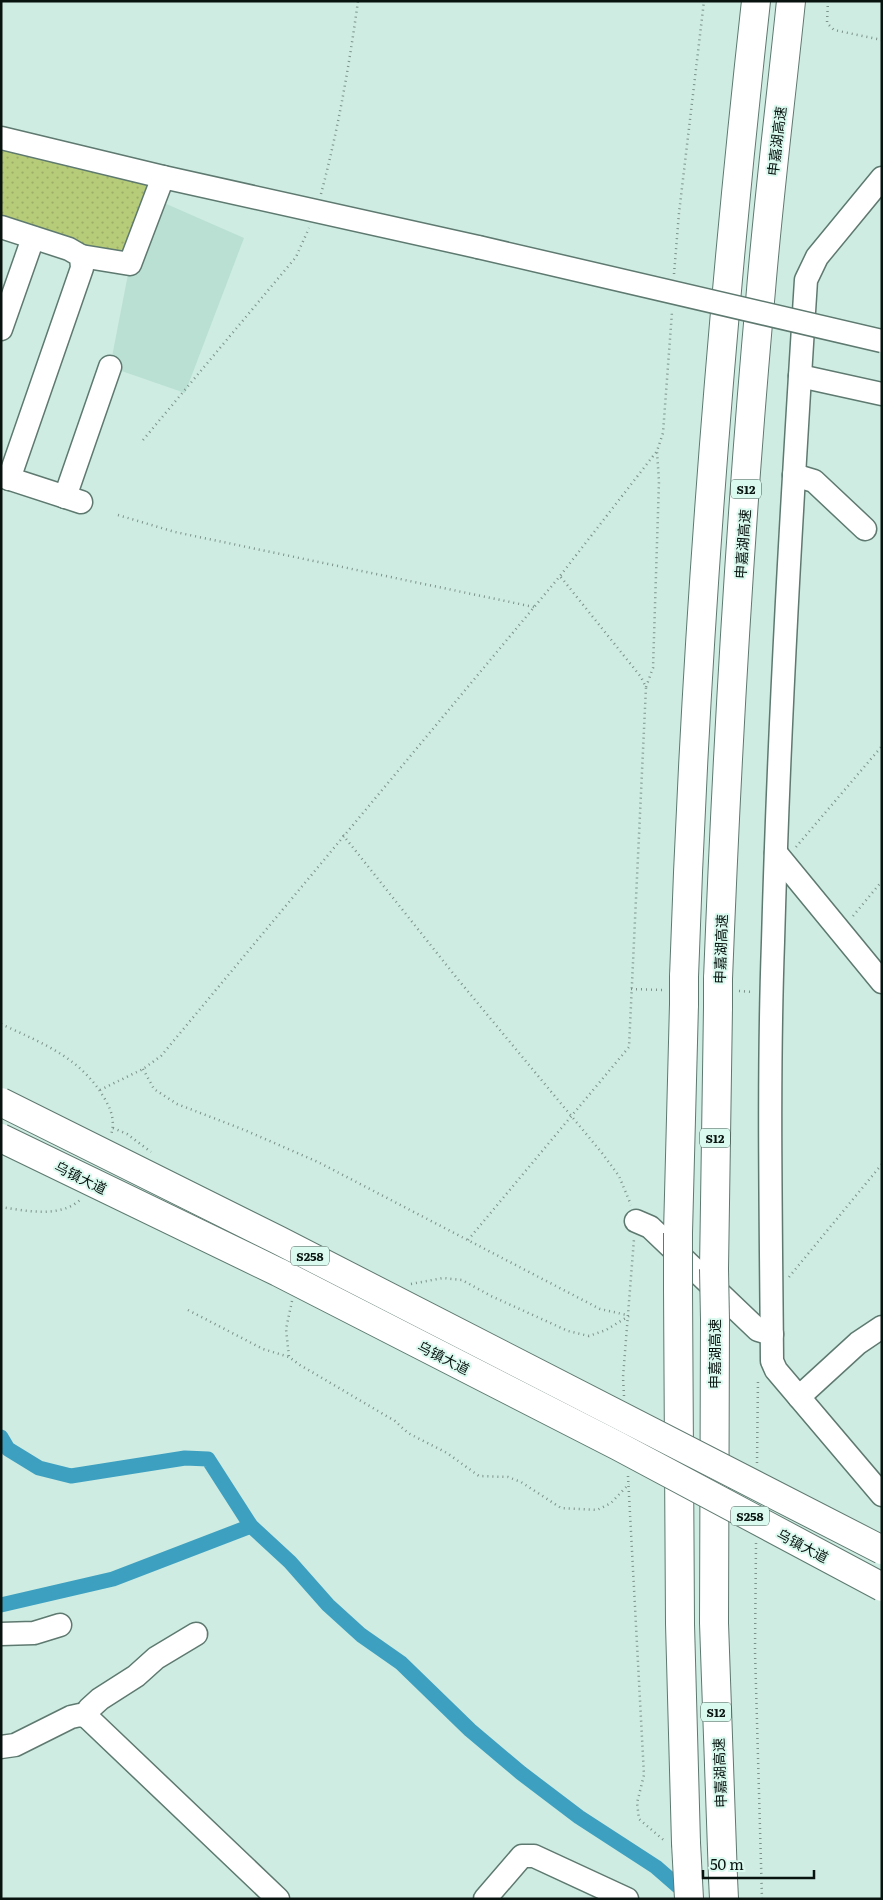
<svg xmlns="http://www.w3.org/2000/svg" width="883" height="1900" font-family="Literata,'Noto Sans SC',serif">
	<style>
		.built { fill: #b9e0d3 }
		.park { fill: url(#park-dots) }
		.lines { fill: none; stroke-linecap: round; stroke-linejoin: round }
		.canal { stroke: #3da0c1; stroke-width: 15 }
		.minor-casing { stroke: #5e7970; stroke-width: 25 }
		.highway-casing { stroke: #5e7970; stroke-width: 30 }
		.path { stroke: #7b918a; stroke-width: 2.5; stroke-dasharray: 1 4; stroke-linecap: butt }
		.minor { stroke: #fff; stroke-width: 22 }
		.highway { stroke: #fff; stroke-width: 28 }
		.minor-bridge-casing { stroke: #5e7970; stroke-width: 25; stroke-linecap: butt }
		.major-bridge-casing { stroke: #5e7970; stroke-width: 30; stroke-linecap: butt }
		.highway-bridge-casing { stroke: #5e7970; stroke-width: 30; stroke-linecap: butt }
		.minor-bridge { stroke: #fff; stroke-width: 22 }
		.major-bridge { stroke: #fff; stroke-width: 28 }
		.highway-bridge { stroke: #fff; stroke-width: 28 }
		.labels { text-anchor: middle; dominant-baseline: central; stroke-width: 4; stroke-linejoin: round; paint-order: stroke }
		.shield { fill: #dbfaef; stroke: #475852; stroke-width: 1 }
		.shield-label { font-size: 12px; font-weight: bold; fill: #08130f }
		.street-label { font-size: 14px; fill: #08130f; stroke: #dbfaef }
	</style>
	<defs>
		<pattern id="park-dots" width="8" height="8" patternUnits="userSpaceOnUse" patternTransform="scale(1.25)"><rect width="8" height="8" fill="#b7cc79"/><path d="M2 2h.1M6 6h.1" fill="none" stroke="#9cae67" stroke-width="1.8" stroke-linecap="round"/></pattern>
	</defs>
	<rect width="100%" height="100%" fill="#ceece2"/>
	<path class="built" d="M155,199l89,39 -59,155 -75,-26 20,-103z"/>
	<path class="park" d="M1,138l162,39 -33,87 -129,-37z"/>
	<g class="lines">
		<g class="canal">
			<path d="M1,1437l7,12 31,19 32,8 114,-18 23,1 43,67 39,36 38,43 33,30 40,28 69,67 51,43 58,44 77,50 32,28"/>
			<path d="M1,1605l112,-26 138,-53"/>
		</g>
		<g class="minor-casing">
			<g id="minor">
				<path d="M1,138l162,39 315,70"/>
				<path d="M882,178l-65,79 -11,23c-14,221 -27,441 -33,662 -5,140 -2,279 -1,419l4,9 106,125"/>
				<path d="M1,227l68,22 12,7 1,12 -73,211"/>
				<path d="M81,256l49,8 33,-87"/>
				<path d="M1,329l32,-91"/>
				<path d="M800,376l82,18"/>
				<path d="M794,475l20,6 51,48"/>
				<path d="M1,476l80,26"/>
				<path d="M65,497l45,-130"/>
				<path d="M776,853l106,129"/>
				<path d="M636,1221l14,6 108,103 14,4"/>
				<path d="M799,1397l59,-54 24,-16"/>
				<path d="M1,1634l33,-1 26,-8"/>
				<path d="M87,1717l2,-8 11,-10 36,-23 20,-18 40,-24"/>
				<path d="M1,1747l14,-2 56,-28 9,-2 7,2 191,182"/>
				<path d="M485,1899l37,-43h12l93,43"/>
			</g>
		</g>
		<g class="highway-casing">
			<g id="highway">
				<path d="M684,977c11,-326 36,-651 72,-976"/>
				<path d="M718,979c9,-230 22,-460 43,-689 8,-96 20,-192 30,-289"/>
				<path d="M678,1233l6,-229"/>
				<path d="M714,1269l4,-262"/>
				<path d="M678,1288l2,336 6,219"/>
				<path d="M715,1320l-1,303 9,255"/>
			</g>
		</g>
		<g class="path">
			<path d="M828,1l-1,22 7,7 48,10"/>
			<path d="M321,194c17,-64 28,-127 37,-193"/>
			<path d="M674,274l5,-61 25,-212"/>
			<path d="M143,440l153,-183 13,-29"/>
			<path d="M118,515l57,17 359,75"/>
			<path d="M646,687l7,-19 6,-187 -2,-29"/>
			<path d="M343,835l113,142 146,176 17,23 12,29"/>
			<path d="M796,847l86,-101"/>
			<path d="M853,916l29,-35"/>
			<path d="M631,989l32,1"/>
			<path d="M739,991l14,1"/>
			<path d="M1,1024c43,20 81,34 105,77 6,11 9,21 5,34"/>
			<path d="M143,1069l11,20 23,15 65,25 76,33 282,147 27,6"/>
			<path d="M100,1090l43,-21 18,-13 399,-480 97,-125 6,-18 9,-121"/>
			<path d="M113,1128l14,6 24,18"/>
			<path d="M1,1207c25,4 59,11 79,-7"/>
			<path d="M468,1240l161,-193 17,-360 -5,-10 -81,-101"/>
			<path d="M789,1277l93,-113"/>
			<path d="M411,1284l32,-6 19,2 29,16 77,35 21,5 17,-6 23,-14"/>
			<path d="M292,1301l-6,28 3,28 11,8 95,56 13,12 39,20 32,23 29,1 13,5 40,26 36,2 14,-7 18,-19"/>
			<path d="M188,1310l75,39 26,8"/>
			<path d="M624,1396l-1,-19 11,-138"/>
			<path d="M757,1463l1,-85"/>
			<path d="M628,1476l16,299 -7,28 2,16 27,23"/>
			<path d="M756,1543l-1,108 7,248"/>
		</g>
		<use href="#minor" class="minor"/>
		<use href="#highway" class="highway"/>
		<g class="minor-bridge-casing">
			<path id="minor-bridge" d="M478,247l404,94"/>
		</g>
		<g class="major-bridge-casing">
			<g id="major-bridge">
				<path d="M1,1102l277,138 604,310"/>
				<path d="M1,1138l277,134 340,174 264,141"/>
			</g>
		</g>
		<g class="highway-bridge-casing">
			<g id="highway-bridge">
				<path d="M718,979v28"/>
				<path d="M684,1004v-27"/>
				<path d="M714,1269l1,51"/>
				<path d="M678,1288v-55"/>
				<path d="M686,1843l3,56"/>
				<path d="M723,1878l1,21"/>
			</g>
		</g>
		<use href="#minor-bridge" class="minor-bridge"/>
		<use href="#major-bridge" class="major-bridge"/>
		<use href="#highway-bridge" class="highway-bridge"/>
	</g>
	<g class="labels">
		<g class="shield">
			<rect x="731" y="479.5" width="30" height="19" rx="4"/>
			<rect x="700" y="1128.5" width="30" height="19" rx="4"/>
			<rect x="291" y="1246.5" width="38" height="19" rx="4"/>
			<rect x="731" y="1506.5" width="38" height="19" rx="4"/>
			<rect x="701" y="1702.5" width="30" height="19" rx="4"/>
		</g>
		<g class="shield-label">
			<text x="746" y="489">S12</text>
			<text x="715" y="1138">S12</text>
			<text x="310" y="1256">S258</text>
			<text x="750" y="1516">S258</text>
			<text x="716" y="1712">S12</text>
		</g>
		<g class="street-label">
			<text transform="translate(776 141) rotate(-83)">申嘉湖高速</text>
			<text transform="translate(742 544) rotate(-86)">申嘉湖高速</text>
			<text transform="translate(720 949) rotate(-88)">申嘉湖高速</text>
			<text transform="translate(81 1177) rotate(26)">乌镇大道</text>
			<text transform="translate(714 1354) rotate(-90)">申嘉湖高速</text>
			<text transform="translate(444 1357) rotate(27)">乌镇大道</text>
			<text transform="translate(803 1545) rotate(28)">乌镇大道</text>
			<text transform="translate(719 1773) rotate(-92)">申嘉湖高速</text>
		</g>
	</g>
	<rect width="883" height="1900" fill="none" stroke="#08130f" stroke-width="5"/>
	<path d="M703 1870v8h111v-8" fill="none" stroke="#08130f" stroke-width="2.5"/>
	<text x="710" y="1870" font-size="15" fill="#08130f" stroke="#dbfaef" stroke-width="4" paint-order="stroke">50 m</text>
</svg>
